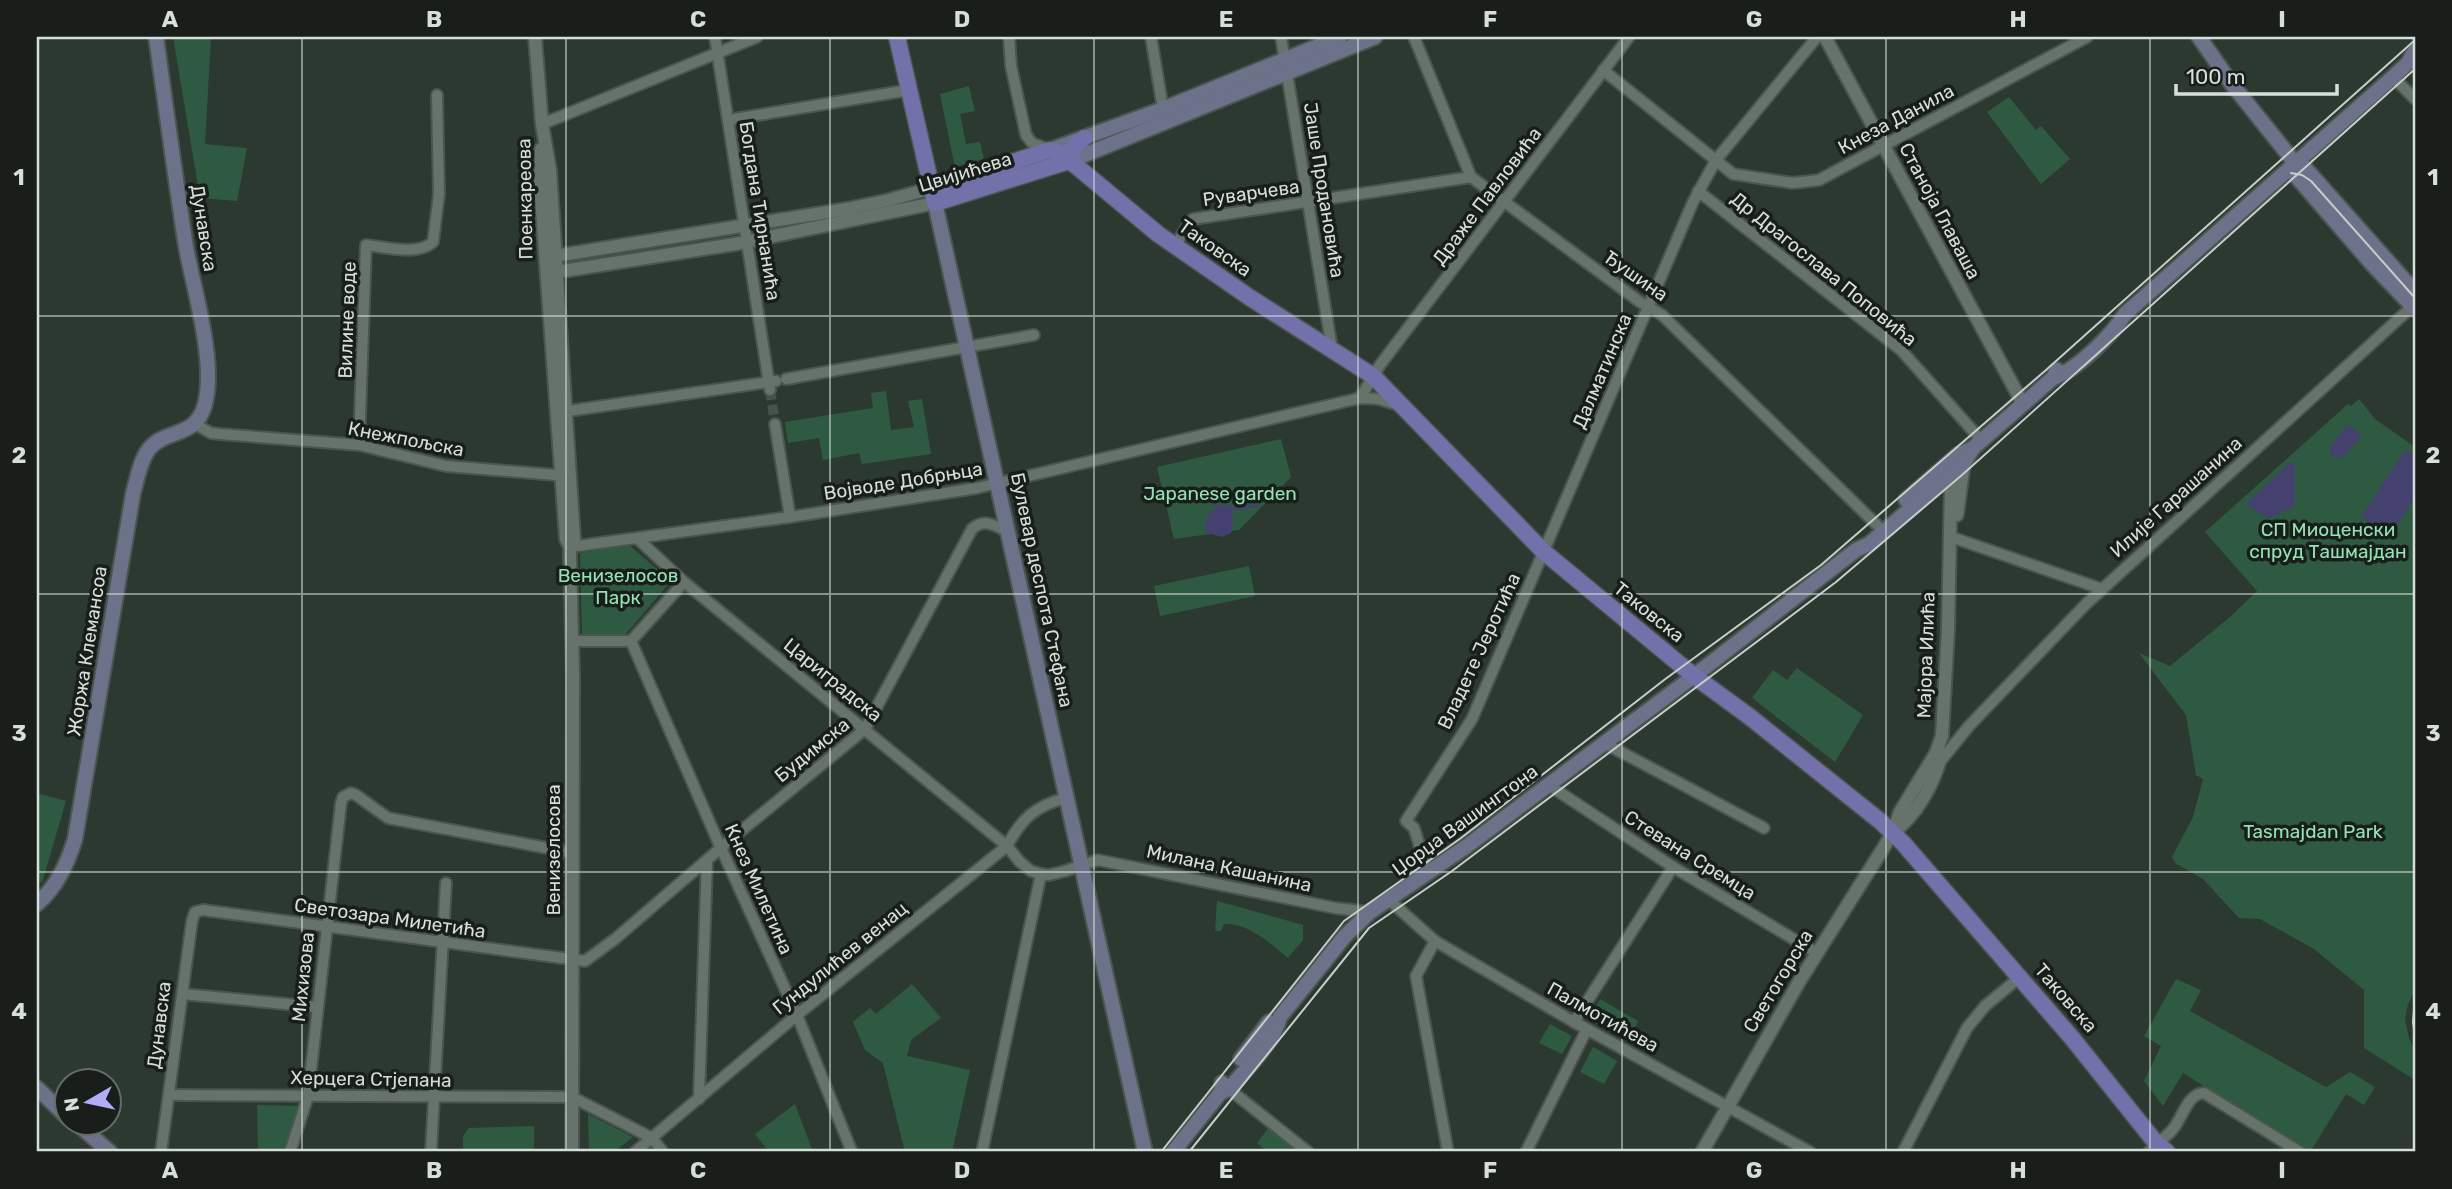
<svg xmlns="http://www.w3.org/2000/svg" width="2452" height="1189" font-family="Rubik,sans-serif">
	<style>
		.green { fill: #2f5a42 }
		.water { fill: #45416e }
		.lines { fill: none; stroke-linecap: round; stroke-linejoin: round }
		.stream { stroke: #45416e; stroke-width: 3.5 }
		.minor-tunnel { stroke: #46524a; stroke-width: 10; stroke-dasharray: 10 5; stroke-linecap: butt }
		.minor-casing { stroke: #4b554f; stroke-width: 14 }
		.tertiary-casing { stroke: #4b554f; stroke-width: 16 }
		.secondary-casing { stroke: #4b554f; stroke-width: 18 }
		.primary-casing { stroke: #4b554f; stroke-width: 19 }
		.minor { stroke: #65736a; stroke-width: 10 }
		.tertiary { stroke: #65736a; stroke-width: 12 }
		.secondary { stroke: #6c728a; stroke-width: 14 }
		.primary { stroke: #7371aa; stroke-width: 16 }
		.tram { stroke: #c6cec9; stroke-width: 2 }
		.grid { fill: none; stroke: #d7dfda; stroke-width: 2; stroke-opacity: 0.55 }
		.labels { text-anchor: middle; dominant-baseline: central; stroke-width: 7; stroke-linejoin: round; paint-order: stroke }
		.street-label { font-size: 19px; fill: #d7dfda; stroke: #191e1b }
		.park-label { font-size: 19px; fill: #93e4b5; stroke: #191e1b }
		.neatline { fill: none; stroke: #d7dfda; stroke-width: 2.5 }
		.grid-label { font-size: 23px; text-anchor: middle; font-weight: bold; fill: #d7dfda }
	</style>
	<rect width="100%" height="100%" fill="#2c3931"/>
	<g class="green">
		<path d="M173,37h38l-6,107 42,4 -10,53 -37,-3z"/>
		<path d="M969,86l6,25 -15,3 6,30 14,-2 4,17 -29,8 -15,-73z"/>
		<path d="M2009,97l27,33 5,-4 29,33 -29,25 -54,-72z"/>
		<path d="M886,391l5,39 23,-3 -6,-26 14,-2 9,55 -69,10 -3,-11 -36,7 -4,-22 -31,5 -3,-21 88,-14 -2,-15z"/>
		<path d="M2359,399l16,20 40,28v543l-7,14 -3,15 4,19 6,13v29l-51,-32v-58l-50,-41 -54,-30 -21,-1 -36,-39 -28,-16 -3,-6 21,-40 10,-38 -7,-4 -10,-60 -47,-62 31,13 60,-49 27,-26 -52,-59 143,-128 3,2z"/>
		<path d="M1281,439l10,38 -52,53 -65,9 -17,-72z"/>
		<path d="M629,545l42,36 -45,53 -44,2 -2,-83z"/>
		<path d="M1249,566l6,30 -95,20 -6,-30z"/>
		<path d="M1797,668l66,47 -28,47 -83,-64 21,-28 14,10z"/>
		<path d="M37,793l29,8 -24,82 -5,-3z"/>
		<path d="M1217,901l86,24v15l-15,18c-19,-15 -38,-35 -64,-34l-3,7h-6z"/>
		<path d="M2176,979l25,11 -11,21 136,76 24,-15 25,15 -11,18 -18,-11 -36,58 -127,-79 -20,33 -19,-25 17,-35 -17,-10z"/>
		<path d="M912,984l29,34 -30,22 -4,16 63,14 -18,82h-47l-22,-89 -18,-13 -12,-28 17,-14 6,6z"/>
		<path d="M1600,999l38,22 -10,20 -39,-22z"/>
		<path d="M1550,1024l22,12 -10,18 -23,-11z"/>
		<path d="M1593,1047l24,14 -13,23 -24,-12z"/>
		<path d="M795,1104l18,48h-44l-14,-18z"/>
		<path d="M257,1105l44,1 -17,46h-26z"/>
		<path d="M588,1114l45,23 -19,15h-25z"/>
		<path d="M534,1126v26h-71v-16l6,-8z"/>
		<path d="M1269,1127l26,21 -3,4 -8,-2 -16,2 -11,-9z"/>
	</g>
	<g class="water">
		<path d="M2348,424l14,11 -19,22h-13v-11z"/>
		<path d="M2405,450l10,6v41l-25,39 -29,-19z"/>
		<path d="M2288,464h5l2,3v39l-26,12 -22,-12v-3z"/>
		<path d="M1222,505h9c0,12 3,16 0,28l-9,4 -17,-5v-10l6,-12h8z"/>
	</g>
	<g class="lines">
		<g class="stream">
			<path d="M1214,492v10l5,8"/>
			<path d="M1231,509l26,-3"/>
		</g>
		<path class="minor-tunnel" d="M770,390l5,34"/>
		<g class="minor-casing">
			<g id="minor">
				<path d="M715,37l55,353"/>
				<path d="M1009,37l2,29 15,69 6,8 18,7"/>
				<path d="M1151,37l12,72"/>
				<path d="M1281,37l51,312"/>
				<path d="M1414,37l57,140 169,125 22,13 215,210"/>
				<path d="M1603,70l130,104 60,9 26,-3 268,-143"/>
				<path d="M2393,77l22,22"/>
				<path d="M728,120l181,-30"/>
				<path d="M542,124l215,-87"/>
				<path d="M1698,191l203,159 80,90"/>
				<path d="M1175,246l14,-23 4,-4 278,-42"/>
				<path d="M786,379l248,-44"/>
				<path d="M1360,398l20,-33 249,-328"/>
				<path d="M561,412l215,-31"/>
				<path d="M195,424l16,9 9,1 139,11 87,21 122,10"/>
				<path d="M775,424l15,93"/>
				<path d="M359,445l7,-200c19,2 52,11 67,-3l6,-48 -2,-99"/>
				<path d="M1954,538l148,51"/>
				<path d="M638,539l46,43 323,264 13,16 11,9 10,3 8,1 16,-4 33,-11 237,48 35,4"/>
				<path d="M570,547l220,-30 187,-29 383,-90 19,1 19,6"/>
				<path d="M572,641h59l53,-59"/>
				<path d="M631,641l85,196 81,178 55,137"/>
				<path d="M1604,743l160,85"/>
				<path d="M1939,763l30,-37 117,-122 329,-300"/>
				<path d="M1547,784l126,83 144,86"/>
				<path d="M1428,873l-14,-45 -8,-7 66,-102 221,-517 23,-42 101,-123"/>
				<path d="M1389,900l46,41 139,81 236,130"/>
				<path d="M1435,941l-19,35 32,176"/>
				<path d="M183,994l134,13"/>
				<path d="M1574,1022l99,-155"/>
				<path d="M1229,1089l79,63"/>
				<path d="M169,1095l403,2 80,41 11,14"/>
				<path d="M699,1099l8,-239"/>
				<path d="M161,1152l31,-231 3,-9 8,-2 382,51 30,-22 115,-99 135,-111 107,-200c12,-11 23,-4 36,3"/>
				<path d="M290,1152l18,-56 33,-293 2,-6 8,-4 5,2 32,23 185,35"/>
				<path d="M431,1152l15,-269"/>
				<path d="M635,1152l162,-137 210,-169c15,-28 28,-40 59,-48"/>
				<path d="M982,1152l59,-278"/>
				<path d="M1526,1152l61,-123"/>
				<path d="M1903,1152l64,-124 18,-22 35,-29"/>
				<path d="M2149,1152c7,-9 17,-14 24,-23 10,-12 14,-35 31,-36l96,59"/>
			</g>
		</g>
		<g class="tertiary-casing">
			<g id="tertiary">
				<path d="M535,37l7,87 8,46 24,369 -4,8v11l3,118 -1,476"/>
				<path d="M1825,37l198,367"/>
				<path d="M541,149l-1,34 26,356 4,8"/>
				<path d="M549,257l298,-48 42,-9 43,-12"/>
				<path d="M550,273l185,-29 200,-41"/>
				<path d="M1957,515l7,-52"/>
				<path d="M1893,832c24,-16 42,-51 49,-79"/>
				<path d="M1702,1152l97,-170 85,-135 9,-15 7,-20 36,-59 6,-17 6,-106 3,-146 2,-16"/>
			</g>
		</g>
		<g class="secondary-casing">
			<g id="secondary">
				<path d="M2199,37l32,46 64,80 10,5 110,124"/>
				<path d="M1050,150l113,-41 177,-72"/>
				<path d="M1072,160l303,-123"/>
				<path d="M2295,163l1,13 76,88 43,45"/>
				<path d="M935,203l210,949"/>
				<path d="M2053,378c25,-9 58,-42 72,-64l268,-237 15,-14 7,-12"/>
				<path d="M1906,500l52,-45 15,-7 80,-70 4,-8"/>
				<path d="M37,904c20,-18 30,-39 38,-65l58,-345c4,-15 7,-33 16,-45 17,-21 47,-10 56,-45 11,-43 -11,-113 -19,-157 -11,-70 -20,-140 -30,-210"/>
				<path d="M1241,1059l28,-37"/>
				<path d="M37,1088l29,28"/>
				<path d="M1221,1092l8,-3c17,-21 44,-45 51,-72l65,-81 25,-24 97,-66 227,-170 162,-126 13,-6 95,-81 9,-15"/>
				<path d="M75,1122l35,30"/>
				<path d="M1173,1152l48,-60 1,-9"/>
			</g>
		</g>
		<g class="primary-casing">
			<g id="primary">
				<path d="M897,37l38,166 137,-43"/>
				<path d="M1072,160v-11l12,-11"/>
				<path d="M932,188l118,-38 13,5 95,79 91,63 124,79 171,176 150,124 56,41 130,104 23,22 169,195 84,105 11,9"/>
			</g>
		</g>
		<use href="#minor" class="minor"/>
		<use href="#tertiary" class="tertiary"/>
		<use href="#secondary" class="secondary"/>
		<use href="#primary" class="primary"/>
		<g class="tram">
			<path d="M2291,173l11,2 9,6 104,117"/>
			<path d="M2415,1000l-2,22 2,13"/>
			<path d="M1161,1152l183,-231 117,-83 203,-158 157,-115 225,-195 369,-330"/>
			<path d="M1189,1152l180,-224 83,-57 384,-289 126,-107 453,-406"/>
		</g>
	</g>
	<path class="grid" d="M302,37v1115M566,37v1115M830,37v1115M1094,37v1115M1358,37v1115M1622,37v1115M1886,37v1115M2150,37v1115M37,316h2378M37,594h2378M37,872h2378"/>
	<g class="labels">
		<g class="street-label">
			<text transform="translate(1896 119) rotate(-28)">Кнеза Данила</text>
			<text transform="translate(965 172) rotate(-17)">Цвијићева</text>
			<text transform="translate(1324 190) rotate(81)">Јаше Продановића</text>
			<text transform="translate(1251 193) rotate(-8)">Руварчева</text>
			<text transform="translate(1487 196) rotate(-53)">Драже Павловића</text>
			<text transform="translate(525 199) rotate(-91)">Поенкареова</text>
			<text transform="translate(760 211) rotate(81)">Богдана Тирнанића</text>
			<text transform="translate(1940 211) rotate(62)">Станоја Главаша</text>
			<text transform="translate(204 228) rotate(81)">Дунавска</text>
			<text transform="translate(1215 248) rotate(35)">Таковска</text>
			<text transform="translate(1824 269) rotate(39)">Др Драгослава Поповића</text>
			<text transform="translate(1636 276) rotate(35)">Ђушина</text>
			<text transform="translate(347 320) rotate(-88)">Вилине воде</text>
			<text transform="translate(1602 371) rotate(-67)">Далматинска</text>
			<text transform="translate(406 439) rotate(11)">Кнежпољска</text>
			<text transform="translate(903 481) rotate(-9)">Војводе Добрњца</text>
			<text transform="translate(2176 497) rotate(-42)">Илије Гарашанина</text>
			<text transform="translate(1042 590) rotate(78)">Булевар деспота Стефана</text>
			<text transform="translate(1649 612) rotate(39)">Таковска</text>
			<text transform="translate(87 651) rotate(-81)">Жоржа Клемансоа</text>
			<text transform="translate(1479 651) rotate(-65)">Владете Јеротића</text>
			<text transform="translate(1926 655) rotate(-88)">Мајора Илића</text>
			<text transform="translate(833 680) rotate(39)">Цариградска</text>
			<text transform="translate(812 750) rotate(-39)">Будимска</text>
			<text transform="translate(1465 820) rotate(-36)">Џорџа Вашингтона</text>
			<text transform="translate(553 850) rotate(-90)">Венизелосова</text>
			<text transform="translate(1690 855) rotate(32)">Стевана Сремца</text>
			<text transform="translate(1229 868) rotate(12)">Милана Кашанина</text>
			<text transform="translate(759 889) rotate(66)">Кнез Милетина</text>
			<text transform="translate(390 918) rotate(8)">Светозара Милетића</text>
			<text transform="translate(840 958) rotate(-39)">Гундулићев венац</text>
			<text transform="translate(303 977) rotate(-84)">Михизова</text>
			<text transform="translate(1778 981) rotate(-59)">Светогорска</text>
			<text transform="translate(2066 998) rotate(49)">Таковска</text>
			<text transform="translate(1603 1017) rotate(29)">Палмотићева</text>
			<text transform="translate(159 1025) rotate(-83)">Дунавска</text>
			<text transform="translate(371 1079) rotate(1)">Херцега Стјепана</text>
		</g>
		<g class="park-label">
			<text x="1220" y="493">Japanese garden</text>
			<text x="2328" y="529">СП Миоценски<tspan x="2328" dy="22">спруд Ташмајдан</tspan></text>
			<text x="618" y="575">Венизелосов<tspan x="618" dy="22">Парк</tspan></text>
			<text x="2313" y="831">Tasmajdan Park</text>
		</g>
	</g>
	<rect width="2452" height="1189" fill="none" stroke="#191e1b" stroke-width="77"/>
	<g transform="translate(88 1102) rotate(261)"><circle r="33" fill="#191e1b" stroke="#656b67" stroke-width="2"/>
	<path d="M0-5L12 26L0 18L-12 26Z" fill="#b2adf9"/>
	<text y="-10" font-size="19" font-weight="bold" text-anchor="middle" fill="#d7dfda">N</text>
	</g>
	<path d="M2176 84v10h161v-10" fill="none" stroke="#d7dfda" stroke-width="3.5"/>
	<text x="2186" y="84" font-size="21" fill="#d7dfda" stroke="#191e1b" stroke-width="5" paint-order="stroke">100 m</text>
	<rect x="38" y="38" width="2376" height="1112" class="neatline"/>
	<g class="grid-label">
		<text x="170" y="27">A</text>
		<text x="434" y="27">B</text>
		<text x="698" y="27">C</text>
		<text x="962" y="27">D</text>
		<text x="1226" y="27">E</text>
		<text x="1490" y="27">F</text>
		<text x="1754" y="27">G</text>
		<text x="2018" y="27">H</text>
		<text x="2282" y="27">I</text>
		<text x="19" y="185">1</text>
		<text x="2433" y="185">1</text>
		<text x="19" y="463">2</text>
		<text x="2433" y="463">2</text>
		<text x="19" y="741">3</text>
		<text x="2433" y="741">3</text>
		<text x="19" y="1019">4</text>
		<text x="2433" y="1019">4</text>
		<text x="170" y="1178">A</text>
		<text x="434" y="1178">B</text>
		<text x="698" y="1178">C</text>
		<text x="962" y="1178">D</text>
		<text x="1226" y="1178">E</text>
		<text x="1490" y="1178">F</text>
		<text x="1754" y="1178">G</text>
		<text x="2018" y="1178">H</text>
		<text x="2282" y="1178">I</text>
	</g>
</svg>
